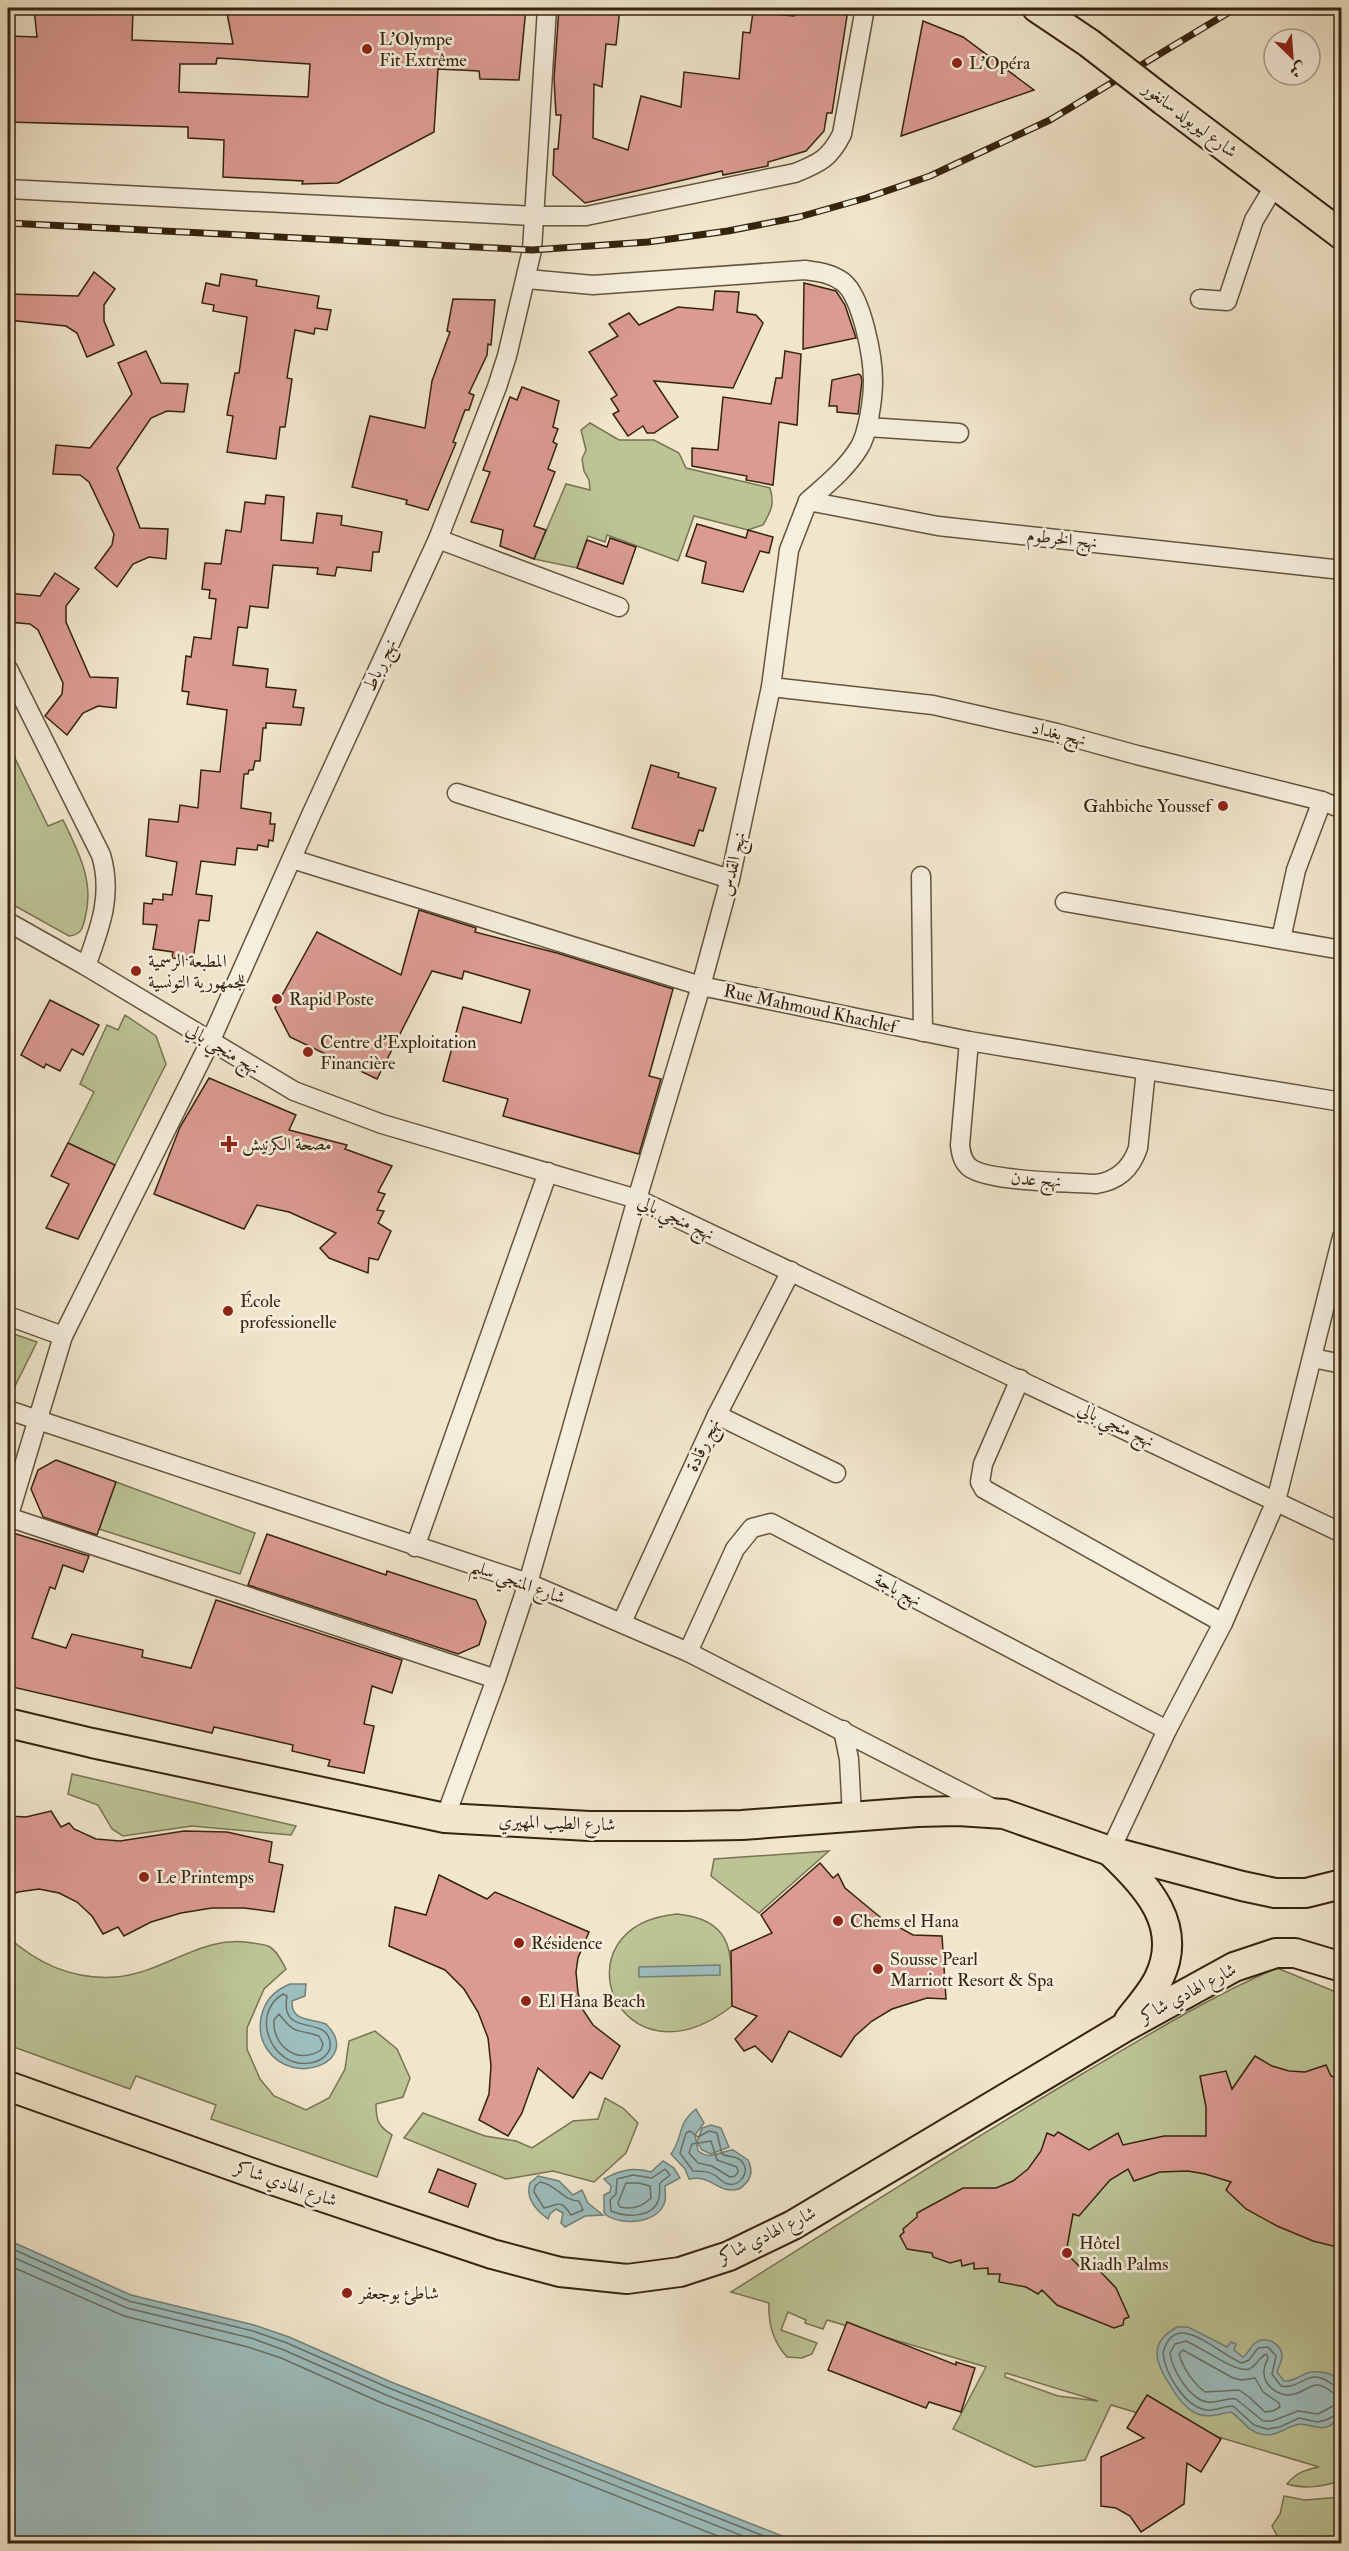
<svg xmlns="http://www.w3.org/2000/svg" width="1349" height="2551" font-family="'IM FELL Double Pica',Amiri,serif">
	<style>
		.green { fill: #bcc496; stroke: #787452; stroke-width: 1.5; fill-rule: evenodd }
		.water { fill: #9dbebf; stroke: #738078; stroke-width: 1.5 }
		.lines { fill: none; stroke-linecap: round; stroke-linejoin: round }
		.shore { stroke: #697066; stroke-width: 1.5 }
		.building { fill: #db9b92; stroke: #35230e; stroke-width: 1.5; fill-rule: evenodd }
		.street-casing { stroke: #64543e; stroke-width: 21 }
		.primary-casing { stroke: #35230e; stroke-width: 32 }
		.street { stroke: #f6efde; stroke-width: 18 }
		.primary { stroke: #f1e6cc; stroke-width: 28 }
		.rail-casing { stroke: #35230e; stroke-width: 7 }
		.rail { stroke: #f6efde; stroke-width: 4.5; stroke-dasharray: 14; stroke-linecap: butt }
		.primary-bridge-casing { stroke: #35230e; stroke-width: 32; stroke-linecap: butt }
		.primary-bridge { stroke: #f1e6cc; stroke-width: 28 }
		.poi-dot { fill: #8f2418; stroke: #f6efde; stroke-width: 2 }
		.labels { text-anchor: middle; dominant-baseline: central; stroke-width: 5; stroke-linejoin: round; paint-order: stroke }
		.poi-label { font-size: 18px; fill: #35230e; stroke: #f6efde; text-anchor: start }
		.street-label { font-size: 18px; fill: #35230e; stroke: #f6efde }
	</style>
	<rect width="100%" height="100%" fill="#f1e6cc"/>
	<filter id="stains"><feTurbulence type="fractalNoise" baseFrequency=".00333" numOctaves="4"/><feColorMatrix values="0 0 0 0 .2 0 0 0 0 .09 0 0 0 0 .02 0 0 0 .5 -.17"/></filter>
	<radialGradient id="worn" r=".72"><stop offset=".6" stop-color="#630" stop-opacity="0"/><stop offset="1" stop-color="#630" stop-opacity=".3"/></radialGradient>
	<g class="green">
		<path d="M590,423l29,17h35l25,13 7,15 84,20c5,16 1,23 -7,37l-15,5 -54,-14 -16,45 -71,-26 -2,7 -17,-6 -11,32 -43,-9 32,-75 24,6 -1,-10 -5,-9 -2,-12 4,-9 -5,-20z"/>
		<path d="M8,744l40,82 15,-6c15,31 32,62 22,98 -2,10 -4,17 -16,18l-61,-34z"/>
		<path d="M125,1015l31,21 10,28 -51,101 -47,-22 26,-51 -14,-8 27,-59 11,5z"/>
		<path d="M8,1332l29,10 -22,44 -7,1z"/>
		<path d="M116,1482l139,51 -15,41 -141,-45z"/>
		<path d="M72,1774l224,52 -5,9 -99,-9 -69,10 -11,-7 -14,-24 -30,-11z"/>
		<path d="M829,1851l-70,62 -48,-37 3,-17z"/>
		<path d="M677,1914c61,6 54,44 55,92 -114,89 -180,-80 -55,-92z"/>
		<path d="M8,1937c30,27 67,43 108,40 49,-4 87,-44 137,-34 5,1 12,1 17,4 8,5 12,15 16,22l-22,20 -17,39v21l13,30 14,17 32,14 23,-12 16,-29 4,-28 26,-10 22,18 13,29 -7,19 -27,7c0,16 2,22 16,31l-15,42 -166,-58 5,-14 -80,-29 -6,13 -122,-44z"/>
		<path d="M1277,1968l64,26v487c-18,5 -36,9 -54,3 10,-12 18,-14 32,-17l-208,-62 -26,55 -50,7 -82,-38 33,-62 -159,-47 -4,9 -18,-6 1,-3 -18,-8 -7,18 36,13 -5,11 -10,4 -15,-1c-14,-15 -19,-33 -18,-54l-38,-11c117,-74 233,-148 351,-218 63,-37 127,-77 195,-106zM1005,2374l1,-1 92,28 -40,-5 -53,-19z"/>
		<path d="M605,2098l18,10 15,15 -12,30 -32,29 -41,-11 -47,8 -102,-41 19,-25 62,23 31,5 16,7 41,-27 25,-2z"/>
		<path d="M1284,2496l21,4 36,-3v46h-60l-9,-17 8,-12z"/>
	</g>
	<g class="water">
		<path d="M720,1965v10l-81,2v-10z"/>
		<path d="M290,1984h16l-1,12 -13,5c-1,22 20,17 34,23 37,37 -33,65 -59,25 -6,-9 -8,-20 -6,-31 3,-17 14,-28 29,-34z"/>
		<path d="M696,2109l8,14 -9,12 3,16c14,10 21,0 35,-1l15,10c6,12 2,22 -9,29 -21,6 -27,-15 -50,-10l-4,-10 -14,-15c13,-18 5,-29 25,-45z"/>
		<path d="M711,2125l10,3 8,19 -18,7 -9,-4 -5,-8 5,-14z"/>
		<path d="M663,2161l11,7 6,10 -15,8c0,5 1,11 0,15 -6,23 -43,25 -59,14l-2,-3v-17l6,-3 1,-6 -7,-7c16,-9 29,-12 47,-7z"/>
		<path d="M538,2176l21,5 14,14 9,-5 6,13 15,12 -18,1 -20,11 -4,-4 2,-10 -7,-4 -6,5 -2,5c-11,-8 -23,-21 -18,-36z"/>
		<path d="M8,2240l123,55 123,30 35,12 102,45 409,161h-792z"/>
		<path d="M1177,2327h11l39,20 4,-5 5,2 -2,6 9,7c5,-3 7,-10 12,-14 11,-8 28,1 27,15 -1,4 -3,9 -5,14l7,9c10,1 15,-5 23,-8 11,-3 29,-1 34,12 3,7 1,21 0,29 -16,26 -30,6 -45,11 -13,3 -21,13 -35,9 -14,-3 -19,-15 -30,-22 -12,2 -23,7 -36,1 -11,-6 -19,-17 -25,-28 -15,-23 -22,-42 7,-58z"/>
	</g>
	<g class="lines">
		<g class="shore">
			<path d="M283,1994l4,2c-8,43 41,18 43,47 1,4 -1,9 -4,12 -4,5 -11,7 -16,8 -38,6 -61,-49 -27,-69z"/>
			<path d="M279,2014c17,22 17,14 40,22l4,8 -2,6c-24,16 -49,-5 -47,-30z"/>
			<path d="M690,2131l8,6 11,-6 8,2 5,21c7,4 16,1 21,9 7,10 -4,24 -15,21 -5,-1 -8,-5 -12,-8 -7,-5 -15,-5 -23,-5l-13,-18 6,-20z"/>
			<path d="M711,2141l6,19 20,7 1,5 -3,4 -5,1 -18,-11 -14,-3 -9,-10 3,-9z"/>
			<path d="M665,2169l5,6 -10,8c-1,5 0,11 -1,15 -5,21 -34,19 -48,13l-1,-11 6,-6 1,-15 16,-4 19,3z"/>
			<path d="M540,2182c16,2 23,19 39,19l4,9 -12,5c-11,-17 -12,-10 -27,-7l-10,-16 1,-6z"/>
			<path d="M626,2183h13l11,3 1,12c-9,9 -19,12 -31,9l-2,-4z"/>
			<path d="M8,2247l121,54 124,30 34,12 102,45 395,156"/>
			<path d="M8,2255l119,53 124,30 33,12 102,45 377,149"/>
			<path d="M8,2265l116,51 124,31 33,11 101,45 356,141"/>
			<path d="M1183,2350l50,28 9,2 13,-2 8,14 16,11 1,4 -7,4 -8,1 -16,-15 -10,-7 -34,2c-12,-9 -22,-24 -26,-38z"/>
			<path d="M1342,2388c-11,-1 -16,-12 -28,-11 -13,2 -19,12 -33,9l-9,-12 4,-18 -8,-9 -10,1 -9,12 -7,3c-22,-7 -67,-57 -79,-10 2,20 21,53 43,57 10,1 18,-4 27,-4l21,19 13,4 13,-2 19,-9 18,4 9,-2 16,-8"/>
			<path d="M1342,2396c-11,-1 -16,-12 -26,-11 -8,1 -14,8 -22,9 -14,4 -31,-8 -30,-23 0,-5 3,-9 4,-14l-2,-3c-7,3 -9,12 -17,15 -12,5 -48,-22 -63,-28l-11,3 -5,9c2,16 19,46 37,49 10,2 19,-5 29,-3l27,22h9l26,-10 20,3 15,-8 9,-2"/>
		</g>
	</g>
	<g class="building">
		<path d="M34,8h99l-1,32 101,4 -7,-36h23v3l63,-3h214l-7,72 -39,-1 -1,-8 -41,-2 -4,63 -96,51 -36,1 1,-3 -80,-4 1,-37 -36,-2v-11l-180,-5v-86l29,1zM217,58l93,6 -2,33 -129,-5 1,-28h36z"/>
		<path d="M559,8h61l-4,37 -10,-1 -4,43 -8,-3 -1,54 35,12 13,-54 40,11 3,-35 55,7 4,-47 7,1 3,-21 41,4 1,-8h46l6,8 -15,97h-5l-3,18 -18,20 -38,11v4l-45,9 -1,-4 -137,32 -32,-28 1,-26h4l3,-34h-5l-2,-37z"/>
		<path d="M923,21l40,16 71,53 -133,46z"/>
		<path d="M94,272l21,17 -11,16v16l10,24 -27,12 -10,-24 -11,-7 -58,-6v-26l70,2z"/>
		<path d="M221,274l36,6 -1,6 63,10 -2,12 14,2 -4,20 -12,-2 -1,6 -19,-4 -8,48 5,1 -7,48h-5l-4,32 -49,-7 6,-36 -6,-1 8,-42h4l8,-56 -34,-6 1,-6 -12,-2 4,-20 13,3z"/>
		<path d="M804,283l32,8 9,14 11,33 -53,11z"/>
		<path d="M715,291l24,1 -2,20 19,3 7,8 -30,65 -79,-7 24,36 -24,16h-7l-4,-7 -15,10 -15,-22 6,-3 -8,-12 6,-4 -28,-43 29,-16 -9,-12 20,-11 10,12 39,-18 35,3z"/>
		<path d="M453,299l42,1 -4,45 -3,-1 -1,11 -18,38 5,2 -5,15h-4l-12,32 3,1 -28,67 -22,-6 1,-4 -55,-13 18,-71 55,12 7,-47 18,-49 -3,-1z"/>
		<path d="M146,351l15,32 27,1 -4,28 -17,-1 -16,7 -34,50 23,60 28,1 -2,30 -17,-2 -16,7 -16,23 -22,-19 17,-23 2,-11 -25,-52 -9,-7 -27,-1 3,-29 34,3 42,-54 -14,-31z"/>
		<path d="M785,351l16,3 -3,53 -1,18 -18,-3 -6,63 -27,-5 1,-4 -55,-10v-18l26,2 5,-53 48,7 5,-26h6z"/>
		<path d="M859,374l2,2 1,5 -4,33 -21,-2v-6h-8l3,-26z"/>
		<path d="M522,387l37,14 -6,26 5,2 -5,13 4,2 -9,25 7,3 -21,54 12,4 -12,29 -34,-13 3,-16 -32,-8 19,-50 -7,-2 27,-73 7,3z"/>
		<path d="M266,495l18,2 -3,43 32,3 4,-30 25,3 -1,9 41,7 -3,20h-6l-2,19 -34,-4 -2,9 -18,-2 1,-6 -45,-3 -5,43 -18,-2 -3,22 -9,-1 -5,38 35,4 -2,18 30,3 -3,17 11,1 -3,17 -35,-2v5h-3l-3,33h-5l-2,9h-4l-1,4h-4l-3,34 30,5 -1,11h5l-2,17 -4,-1 -1,7 -10,-2 -1,5 -20,-2 -2,17 -34,-4 -5,33 16,2 -3,25 -10,-1 -6,40 -21,-2 1,-6 -20,-3 4,-24 -14,-1 1,-21 8,1 1,-5 10,1v-6l9,1 5,-33 -31,-6 3,-37 29,3 2,-17 18,3 3,-38 19,2 7,-62 -40,-6 2,-12 -7,-1 4,-35 5,1 3,-20 17,2 5,-40 -7,-1 1,-8 -8,-1 3,-26 16,1 5,-34 15,2 4,-30 20,2z"/>
		<path d="M697,524l49,14 2,-8 25,7 -4,16 -9,-2 -17,41 -41,-9 4,-21 -20,-6z"/>
		<path d="M610,538l26,9 -13,37 -46,-16 10,-28 20,7z"/>
		<path d="M55,573l24,16 -13,17v16l24,55 28,1 -2,30 -18,-2 -15,7 -16,22 -22,-19 17,-22 1,-11 -25,-53 -8,-6 -22,-2v-29l32,3z"/>
		<path d="M651,765l28,8 -1,4 38,11 -13,43 -4,-1 -5,16 -62,-18z"/>
		<path d="M419,910l57,18 -1,4 82,21 116,36 -24,87 12,3 -22,75 -136,-38 5,-17 -65,-18 20,-74 58,16 9,-33 -66,-19 -2,8 -30,-8 -55,108 -87,-42 -15,-29 42,-76 84,43z"/>
		<path d="M50,1000l49,25 -16,30 -11,-6 -12,22 -14,-7 -2,4 -23,-13z"/>
		<path d="M209,1078l87,37 -7,15 58,15 -2,4 47,17 -14,26 7,2 -8,16 7,1 -6,12 13,8 -13,29 -9,-2 -1,15 -39,-15 -9,-10 16,-15 -47,-21 -32,-7 -13,24 -90,-35 26,-67z"/>
		<path d="M68,1143l47,22 -37,74 -32,-11 23,-44 -18,-8z"/>
		<path d="M56,1460l60,22 -19,53 -54,-18 -12,-28 7,-19z"/>
		<path d="M13,1533l76,23 -6,16 -20,-7 -8,24 -5,-2 -18,51 34,10 6,-14 71,16 -1,7 49,11 25,-68 186,60 -10,33 -20,-7 -8,38 10,2 -10,47 -36,-7 2,-6 -38,-9 1,-6 -79,-18 -2,6 -204,-47v-137z"/>
		<path d="M267,1534l119,41 1,-4 89,29 10,22 -7,23 -21,9 -210,-69z"/>
		<path d="M51,1811l10,16 8,-4 5,6 22,10 24,2 64,-10 43,1 45,10 -3,20 14,3 -9,47 -30,-4h-32l-31,5 -30,9 -27,14 -6,-9 -15,7 -11,-18 -15,-14 -18,-9 -20,-4 -21,3 -10,4v-80l18,1z"/>
		<path d="M820,1863l13,15 5,-4 7,14 35,29 33,18 29,1 4,63 -19,-1 -35,11 -20,12 -17,15 -14,21 -52,-26 -17,31 -17,-16 -11,5 -9,-12 22,-23 -25,-10 -1,-55 41,-18 -11,-18z"/>
		<path d="M439,1875l48,24 8,-7 94,40 -11,26 -2,14 2,21 5,17 10,15 27,21 -18,33 -12,-7 -17,26 -35,-30 -16,45 -14,23 -29,-16 10,-26 2,-28 -3,-28 -10,-26 -14,-23 -19,-19 -56,-24 6,-39 31,8z"/>
		<path d="M1255,2056l17,10 17,5 16,1 21,-7 5,11 10,4v168l-28,-7 -36,-15 -31,-17 -20,-19 5,-8 -26,-8 -17,-3 -28,1 -26,9 -6,-12 -18,11 -31,36 -6,-2 -7,39 18,18 10,-6 22,23 13,29 -5,2 -1,6 -9,3 -57,-23 -15,-15 -4,4 -12,-7 -27,-5 1,-8h-12v-6l-14,1v-6l-12,3 -1,-6 -11,3 -17,-6 -1,-4 -25,-4 -7,-13 4,-4 -1,-3 14,-12v-4l46,-25h33l17,-7 15,-12 13,-18 6,-18 7,3 4,-4 31,18 29,-17 5,12 41,-9h42v-29l-6,-31 26,-5 6,18z"/>
		<path d="M438,2169l38,15 -8,23 -39,-15z"/>
		<path d="M847,2322l109,43v-3l19,6 -14,44 -32,-10 -3,6 -98,-38z"/>
		<path d="M1147,2395l74,44 -20,33 -14,-9 -3,41 -43,28 -11,-16 -14,-8 -15,-2v-49l43,-19 -17,-10z"/>
	</g>
	<g class="lines">
		<g class="street-casing">
			<g id="street">
				<path d="M8,189l527,27h51l209,-43c25,-10 35,-15 47,-39l23,-126"/>
				<path d="M527,279l66,6 212,-15c14,2 26,3 38,12 19,15 30,75 30,99 0,18 -5,53 -14,67 -13,21 -33,37 -51,53"/>
				<path d="M1200,299l27,2 27,-81 21,-35"/>
				<path d="M867,427l92,6"/>
				<path d="M438,539l181,68"/>
				<path d="M8,669l93,186c12,40 -1,73 -15,111"/>
				<path d="M771,687l162,18 124,28 80,22 185,46 20,8"/>
				<path d="M457,793l273,86"/>
				<path d="M292,859l409,127 268,55 373,61"/>
				<path d="M921,876l2,156"/>
				<path d="M1065,902l277,48"/>
				<path d="M8,922l78,44 208,125 88,33 255,75 705,334"/>
				<path d="M1281,939l15,-69 26,-69"/>
				<path d="M969,1041l-9,104c1,8 2,15 8,21 15,16 103,16 128,18 21,-3 35,-15 42,-36l8,-78"/>
				<path d="M8,1316l55,20"/>
				<path d="M1313,1358l29,6"/>
				<path d="M1020,1379l-37,85 -3,18 4,7 239,134"/>
				<path d="M8,1410l520,173 160,69 306,157"/>
				<path d="M717,1415l119,58"/>
				<path d="M8,1517l488,162"/>
				<path d="M8,1518l55,-182 147,-294 101,-227 127,-276 59,-152 10,-31 25,-106 15,-242"/>
				<path d="M415,1547l133,-375"/>
				<path d="M622,1622l95,-207 74,-144"/>
				<path d="M688,1652l47,-103 17,-21 19,-5 396,207"/>
				<path d="M843,1730l6,29 3,57"/>
				<path d="M445,1818l51,-139 32,-96 109,-384 64,-213 29,-107 41,-192 18,-137 19,-49 130,25 404,44"/>
				<path d="M1110,1851l57,-121 56,-107 53,-122 66,-264"/>
			</g>
		</g>
		<g class="primary-casing">
			<g id="primary">
				<path d="M1037,8l52,35"/>
				<path d="M1164,101l178,134"/>
				<path d="M8,1723l84,20 353,75 144,8h94l59,-1 175,-13 41,-1 46,3 106,37 132,35 33,7h31l36,-9"/>
				<path d="M1112,1853c35,33 72,73 47,125 -7,15 -20,29 -30,42"/>
				<path d="M8,2086l261,93 223,75 68,18 67,7 53,-7 49,-16 64,-31 332,-198 109,-60 42,-14h19l47,14"/>
			</g>
		</g>
		<use href="#street" class="street"/>
		<use href="#primary" class="primary"/>
		<g class="rail-casing">
			<path id="rail" d="M8,223l524,27 116,-8 80,-11 71,-14 67,-19 64,-22 120,-56 186,-112"/>
		</g>
		<use href="#rail" class="rail"/>
		<g class="primary-bridge-casing">
			<path id="primary-bridge" d="M1089,43l75,58"/>
		</g>
		<use href="#primary-bridge" class="primary-bridge"/>
	</g>
	<g class="poi-dot">
		<circle cx="367" cy="49" r="6"/>
		<circle cx="957" cy="63" r="6"/>
		<circle cx="1223" cy="806" r="6"/>
		<circle cx="136" cy="971" r="6"/>
		<circle cx="277" cy="999" r="6"/>
		<circle cx="308" cy="1052" r="6"/>
		<path d="M226 1135h6v6h6v6h-6v6h-6v-6h-6v-6h6z"/>
		<circle cx="228" cy="1311" r="6"/>
		<circle cx="144" cy="1877" r="6"/>
		<circle cx="838" cy="1921" r="6"/>
		<circle cx="519" cy="1943" r="6"/>
		<circle cx="878" cy="1969" r="6"/>
		<circle cx="526" cy="2001" r="6"/>
		<circle cx="1067" cy="2253" r="6"/>
		<circle cx="347" cy="2293" r="6"/>
	</g>
	<g class="labels">
		<g class="poi-label">
			<text x="379" y="39">L'Olympe<tspan x="379" dy="21">Fit Extrême</tspan></text>
			<text x="969" y="63">L'Opéra</text>
			<text x="1211" y="806" text-anchor="end">Gahbiche Youssef</text>
			<text x="148" y="961">المطبعة الرسمية<tspan x="148" dy="21">للجمهورية التونسية</tspan></text>
			<text x="289" y="999">Rapid Poste</text>
			<text x="320" y="1042">Centre d'Exploitation<tspan x="320" dy="21">Financière</tspan></text>
			<text x="242" y="1144">مصحة الكرنيش</text>
			<text x="240" y="1301">École<tspan x="240" dy="21">professionelle</tspan></text>
			<text x="156" y="1877">Le Printemps</text>
			<text x="850" y="1921">Chems el Hana</text>
			<text x="531" y="1943">Résidence</text>
			<text x="890" y="1959">Sousse Pearl<tspan x="890" dy="21">Marriott Resort &amp; Spa</tspan></text>
			<text x="538" y="2001">El Hana Beach</text>
			<text x="1079" y="2243">Hôtel<tspan x="1079" dy="21">Riadh Palms</tspan></text>
			<text x="359" y="2293">شاطئ بوجعفر</text>
		</g>
		<g class="street-label">
			<text transform="translate(1190 120) rotate(37)">شارع ليوبولد سانغور</text>
			<text transform="translate(1062 539) rotate(6)">نهج الخرطوم</text>
			<text transform="translate(380 665) rotate(-65)">نهج رباط</text>
			<text transform="translate(1059 734) rotate(14)">نهج بغداد</text>
			<text transform="translate(733 864) rotate(-77)">نهج القدس</text>
			<text transform="translate(810 1009) rotate(12)">Rue Mahmoud Khachlef</text>
			<text transform="translate(223 1049) rotate(31)">نهج منجي بالي</text>
			<text transform="translate(1036 1180) rotate(4)">نهج عدن</text>
			<text transform="translate(676 1218) rotate(25)">نهج منجي بالي</text>
			<text transform="translate(1116 1425) rotate(25)">نهج منجي بالي</text>
			<text transform="translate(703 1445) rotate(-65)">نهج رقادة</text>
			<text transform="translate(518 1582) rotate(20)">شارع المنجي سليم</text>
			<text transform="translate(898 1590) rotate(28)">نهج باجة</text>
			<text transform="translate(557 1823) rotate(2)">شارع الطيب المهيري</text>
			<text transform="translate(1188 1993) rotate(-28)">شارع الهادي شاكر</text>
			<text transform="translate(286 2184) rotate(19)">شارع الهادي شاكر</text>
			<text transform="translate(767 2235) rotate(-26)">شارع الهادي شاكر</text>
		</g>
	</g>
	<rect width="1349" height="2551" fill="none" stroke="#f1e6cc" stroke-width="30"/>
	<rect x="9" y="9" width="1331" height="2533" fill="none" stroke="#35230e" stroke-width="3"/>
	<rect x="15" y="15" width="1319" height="2521" fill="none" stroke="#35230e" stroke-width="1.5"/>
	<g transform="translate(1292 57) rotate(155)"><circle r="28" fill="#f6efde" stroke="#a99d8b" stroke-width="1.5"/>
	<path d="M0-4.5L10 22L0 15L-10 22Z" fill="#8f2418"/>
	<text y="-9" font-size="16" font-weight="bold" text-anchor="middle" fill="#35230e">ش</text>
	</g>
	<rect width="100%" height="100%" filter="url(#stains)"/>
	<rect width="100%" height="100%" fill="url(#worn)"/>
</svg>
